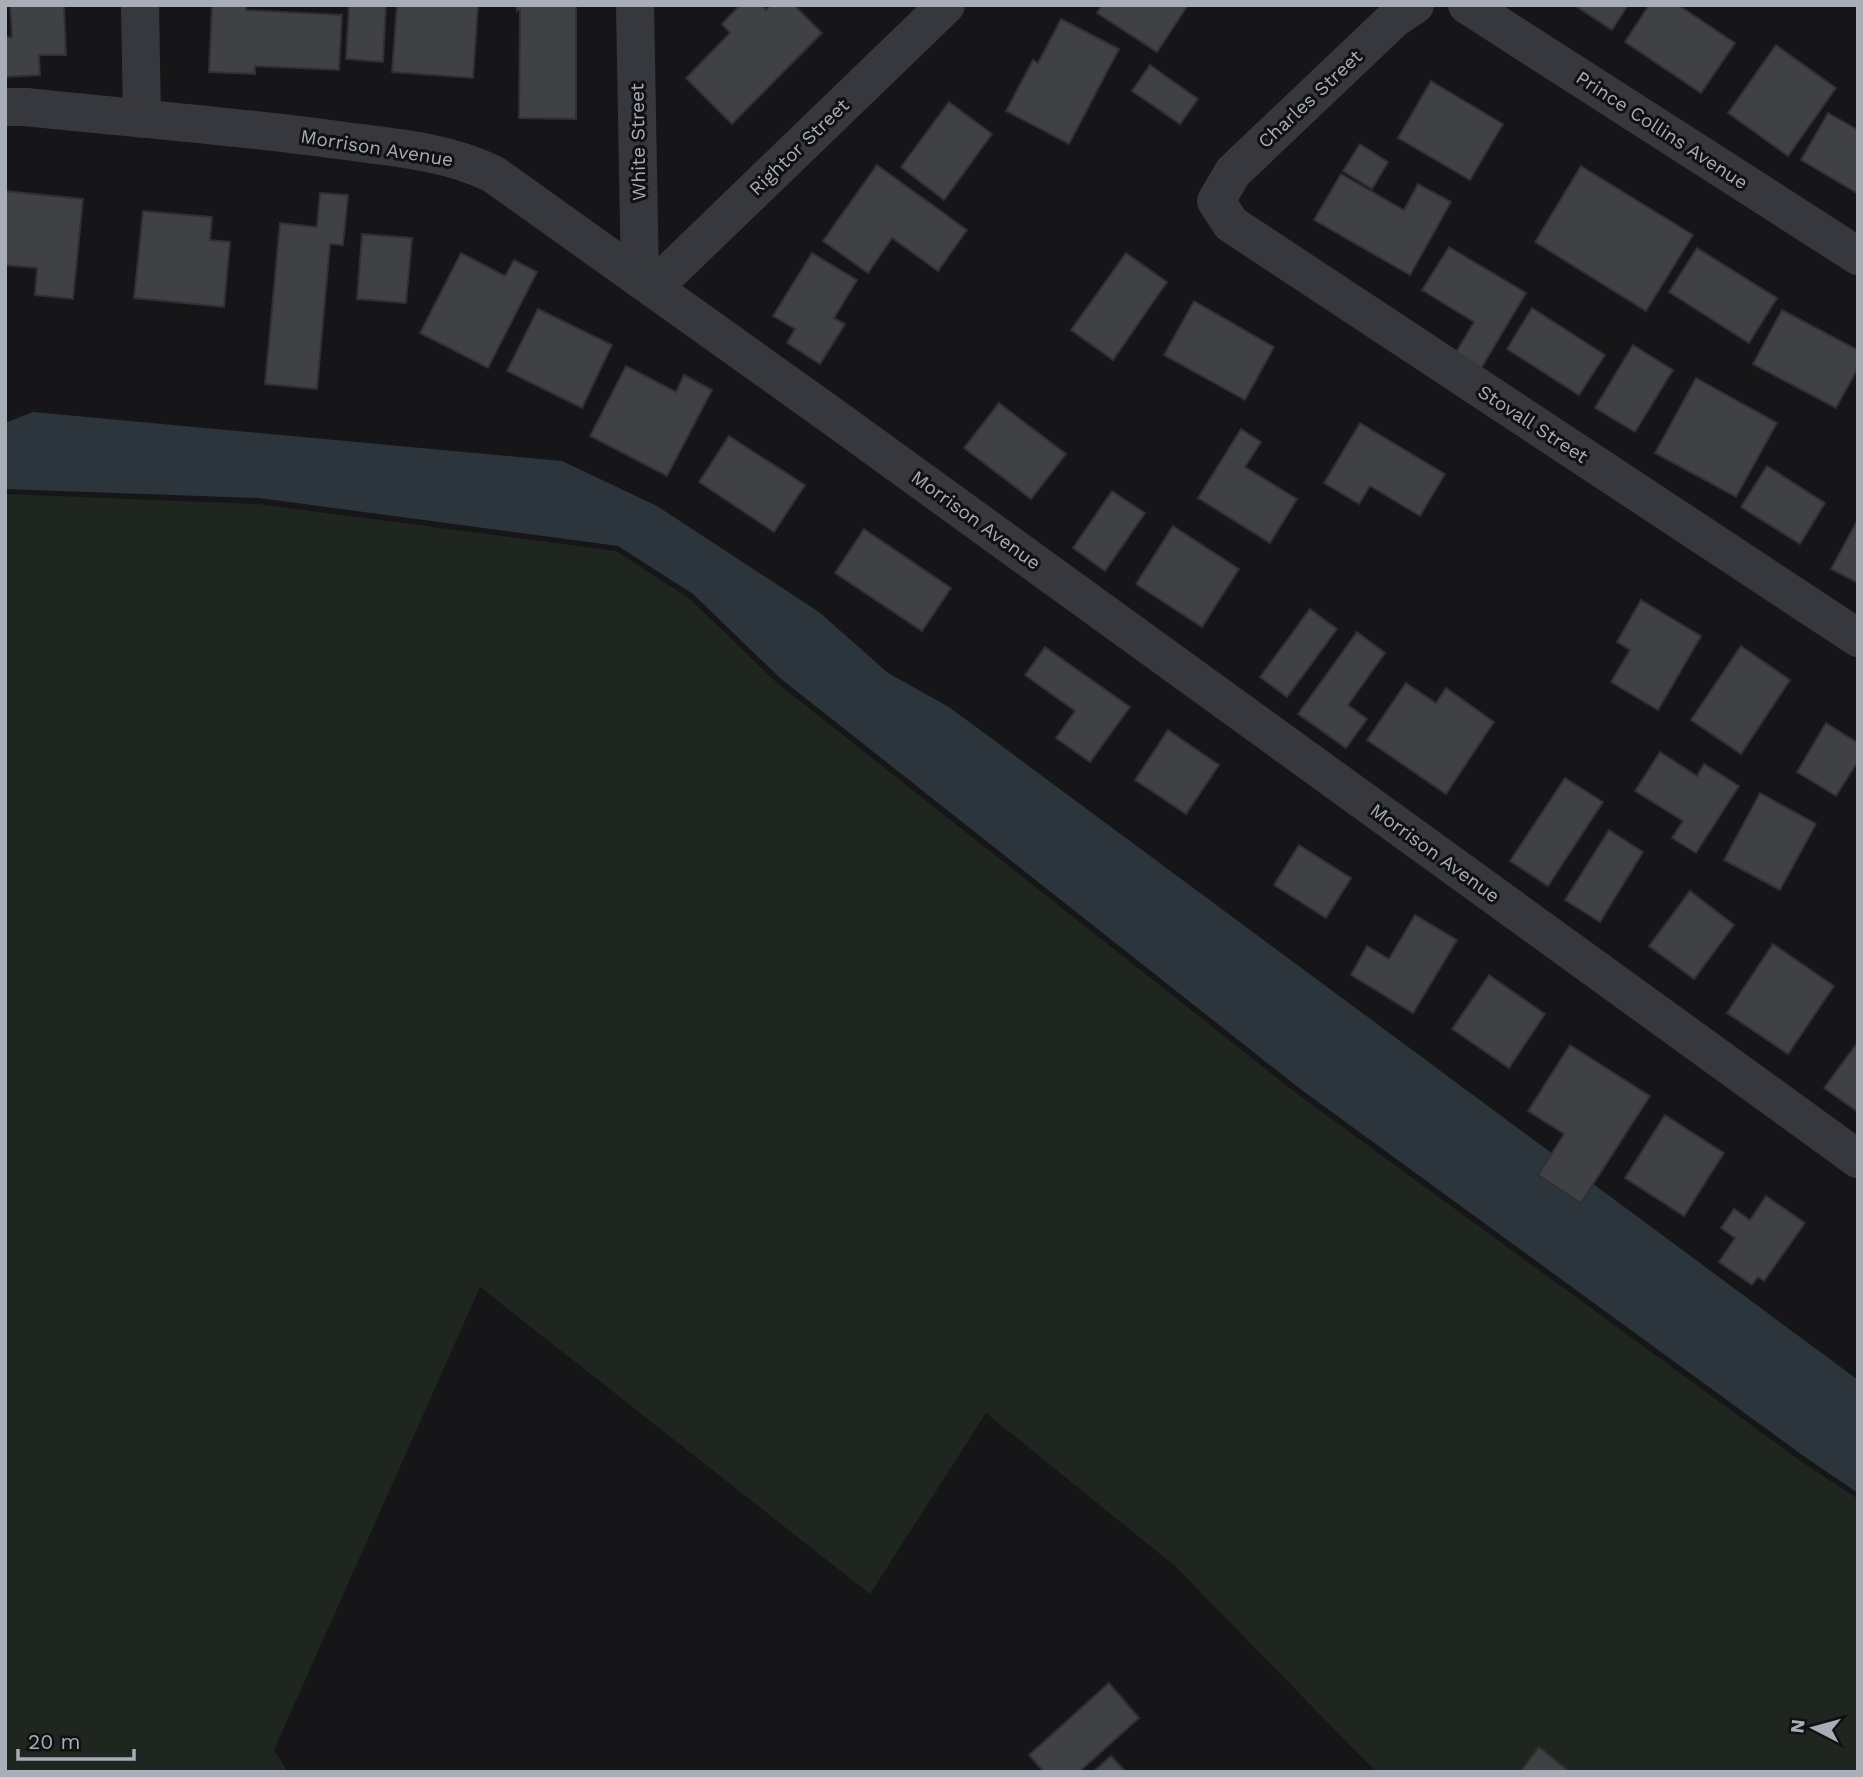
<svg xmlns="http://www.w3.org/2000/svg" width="1863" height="1777" font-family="'Work Sans',sans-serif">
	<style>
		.green { fill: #1e261f }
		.water { fill: #2c353c }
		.building { fill: #404145; stroke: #303034; stroke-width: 2 }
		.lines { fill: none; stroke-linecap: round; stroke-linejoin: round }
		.minor { stroke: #37383d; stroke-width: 38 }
		.labels { text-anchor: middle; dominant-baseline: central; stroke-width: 6; stroke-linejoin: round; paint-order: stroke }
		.street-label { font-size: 19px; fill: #a8adb8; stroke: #111113 }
	</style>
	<rect width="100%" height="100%" fill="#161618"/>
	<path class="green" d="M5,494l253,10 358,47 74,48 87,84 519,410 506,369 56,37v273h-482l-201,-206 -189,-153 -116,181 -390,-307 -206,463 14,22h-283z"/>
	<path class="water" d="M33,412l529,49 95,45 162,106 69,61 61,34 909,673v113l-53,-36 -506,-369 -519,-410 -87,-84 -75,-48 -359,-48 -254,-9v-66z"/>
	<g class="building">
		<path d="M10,5h54l2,50h-27l1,20 -35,2v-40h7z"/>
		<path d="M212,5h34v5l96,5 -3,55 -84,-4v8l-46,-2z"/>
		<path d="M349,5h37l-3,57 -37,-3z"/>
		<path d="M397,5h81l-5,73 -81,-6z"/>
		<path d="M517,5h59v114l-57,-1 1,-108 -3,1z"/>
		<path d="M740,5h21l5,5 5,-5h23l28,28 -90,91 -46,-46 44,-45 -8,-9z"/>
		<path d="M1102,5h86l-31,47 -60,-39z"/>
		<path d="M1574,5h54l-16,25z"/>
		<path d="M1649,5h29l57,38 -34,50 -76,-51z"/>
		<path d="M1061,19l58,30 -50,95 -63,-33 27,-51 5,3z"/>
		<path d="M1776,45l60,43 -48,68 -60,-43z"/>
		<path d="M1150,65l48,34 -18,25 -48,-33z"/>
		<path d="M1431,81l72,43 -33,56 -72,-42z"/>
		<path d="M949,102l43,32 -48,66 -43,-33z"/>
		<path d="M1828,113l30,17 -1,63 -56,-33z"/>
		<path d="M1360,144l28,18 -16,27 -29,-18z"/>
		<path d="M877,165l90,65 -29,41 -46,-33 -24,35 -45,-32z"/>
		<path d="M1581,166l112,69 -47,76 -111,-69z"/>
		<path d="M1341,174l63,36 14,-26 33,18 -41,73 -96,-55z"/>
		<path d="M5,191l78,8 -10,100 -38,-4 2,-27 -32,-3z"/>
		<path d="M320,193l28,2 -5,50 -13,-1 -13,145 -52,-5 15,-161 37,4z"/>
		<path d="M143,211l69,6 -2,23 20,2 -6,65 -90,-9z"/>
		<path d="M362,234l50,4 -6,65 -49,-4z"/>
		<path d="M1449,247l77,46 -46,77 -25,-16 19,-32 -52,-32z"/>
		<path d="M1697,248l80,50 -28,45 -80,-51z"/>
		<path d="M461,253l44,23 9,-16 23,12 -49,96 -68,-35z"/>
		<path d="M812,253l45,27 -23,38 11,6 -25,40 -33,-21 8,-14 -22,-13z"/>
		<path d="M1126,253l41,29 -54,78 -42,-30z"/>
		<path d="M1194,301l80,46 -29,53 -81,-45z"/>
		<path d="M1532,308l73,47 -26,40 -72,-46z"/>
		<path d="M538,309l74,36 -30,63 -75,-37z"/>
		<path d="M1782,310l76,40v18l-22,40 -83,-44z"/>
		<path d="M1633,345l40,25 -38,62 -40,-24z"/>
		<path d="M626,366l50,26 8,-17 28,15 -45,86 -77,-40z"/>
		<path d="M1696,378l81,45 -41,74 -81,-44z"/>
		<path d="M999,403l67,51 -35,45 -67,-51z"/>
		<path d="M1360,423l85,51 -25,42 -50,-30 -11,18 -35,-21z"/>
		<path d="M1241,429l20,13 -16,25 52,32 -27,44 -72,-45z"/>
		<path d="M729,436l76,49 -31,47 -75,-50z"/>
		<path d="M1767,466l58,37 -25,41 -59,-37z"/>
		<path d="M1112,491l33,22 -40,58 -32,-23z"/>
		<path d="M1858,519v64l-27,-14z"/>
		<path d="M1173,526l66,43 -37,58 -66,-43z"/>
		<path d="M864,529l87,59 -29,43 -87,-58z"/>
		<path d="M1641,600l60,36 -43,74 -47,-28 19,-32 -13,-8z"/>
		<path d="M1310,609l27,20 -50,68 -27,-20z"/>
		<path d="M1357,632l28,21 -37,52 19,14 -21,29 -48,-34z"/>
		<path d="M1741,646l49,34 -49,74 -50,-34z"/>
		<path d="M1045,647l85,60 -40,55 -34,-24 19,-27 -50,-36z"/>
		<path d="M1406,683l30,20 10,-15 48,34 -48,72 -79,-54z"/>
		<path d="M1826,723l32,20v18l-22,35 -39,-24z"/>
		<path d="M1168,730l51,35 -33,49 -51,-34z"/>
		<path d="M1660,752l37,24 7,-12 35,22 -43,67 -24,-15 11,-17 -48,-30z"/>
		<path d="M1565,778l38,24 -55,84 -38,-25z"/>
		<path d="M1760,793l56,31 -36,66 -56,-30z"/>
		<path d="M1609,830l34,22 -43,70 -35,-22z"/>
		<path d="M1299,845l52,33 -25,40 -52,-33z"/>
		<path d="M1690,891l44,34 -40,54 -45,-33z"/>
		<path d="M1415,915l42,25 -44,73 -62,-38 16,-29 22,13z"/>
		<path d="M1773,944l61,42 -46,68 -61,-41z"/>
		<path d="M1489,975l56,39 -36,54 -57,-39z"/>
		<path d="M1858,1042v70l-34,-24z"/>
		<path d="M1570,1045l80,51 -69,107 -43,-28 26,-41 -36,-23z"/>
		<path d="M1665,1115l59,38 -40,63 -59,-38z"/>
		<path d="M1766,1196l39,27 -41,58 -6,-4 -6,8 -33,-23 16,-24 -14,-10 13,-19 16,11z"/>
		<path d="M1109,1683l30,35 -60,54h-35l-15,-17z"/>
		<path d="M1539,1747l31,25h-50z"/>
		<path d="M1111,1756l15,16h-33z"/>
	</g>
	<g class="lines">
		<g class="minor">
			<path d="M140,5l2,114"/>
			<path d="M635,5l5,274"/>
			<path d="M1415,5l-21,14 -161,153 -17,29 15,23 627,414"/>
			<path d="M1467,5l391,251"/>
			<path d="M5,107h21c104,11 209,19 312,33 53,7 108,11 155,34l339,242 1026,743"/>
			<path d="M653,288l293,-283"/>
		</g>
	</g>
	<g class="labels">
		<g class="street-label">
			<text transform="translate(1310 99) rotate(-43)">Charles Street</text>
			<text transform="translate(1662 130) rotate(33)">Prince Collins Avenue</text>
			<text transform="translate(638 142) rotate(-91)">White Street</text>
			<text transform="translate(799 147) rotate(-44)">Rightor Street</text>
			<text transform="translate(377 148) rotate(9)">Morrison Avenue</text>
			<text transform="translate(1533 424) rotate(33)">Stovall Street</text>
			<text transform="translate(976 520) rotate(36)">Morrison Avenue</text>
			<text transform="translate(1435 853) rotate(36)">Morrison Avenue</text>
		</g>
	</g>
	<rect width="1863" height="1777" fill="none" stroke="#a8adb8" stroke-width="14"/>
	<g transform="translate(1814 1728) rotate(276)" stroke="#111113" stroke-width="5" paint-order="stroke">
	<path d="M0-5L12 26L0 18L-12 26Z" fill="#a8adb8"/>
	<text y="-10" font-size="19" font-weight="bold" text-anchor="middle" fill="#a8adb8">N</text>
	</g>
	<path d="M18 1749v10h116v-10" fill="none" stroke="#a8adb8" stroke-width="3.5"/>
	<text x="28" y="1749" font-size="21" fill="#a8adb8" stroke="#111113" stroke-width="5" paint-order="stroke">20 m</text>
</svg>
